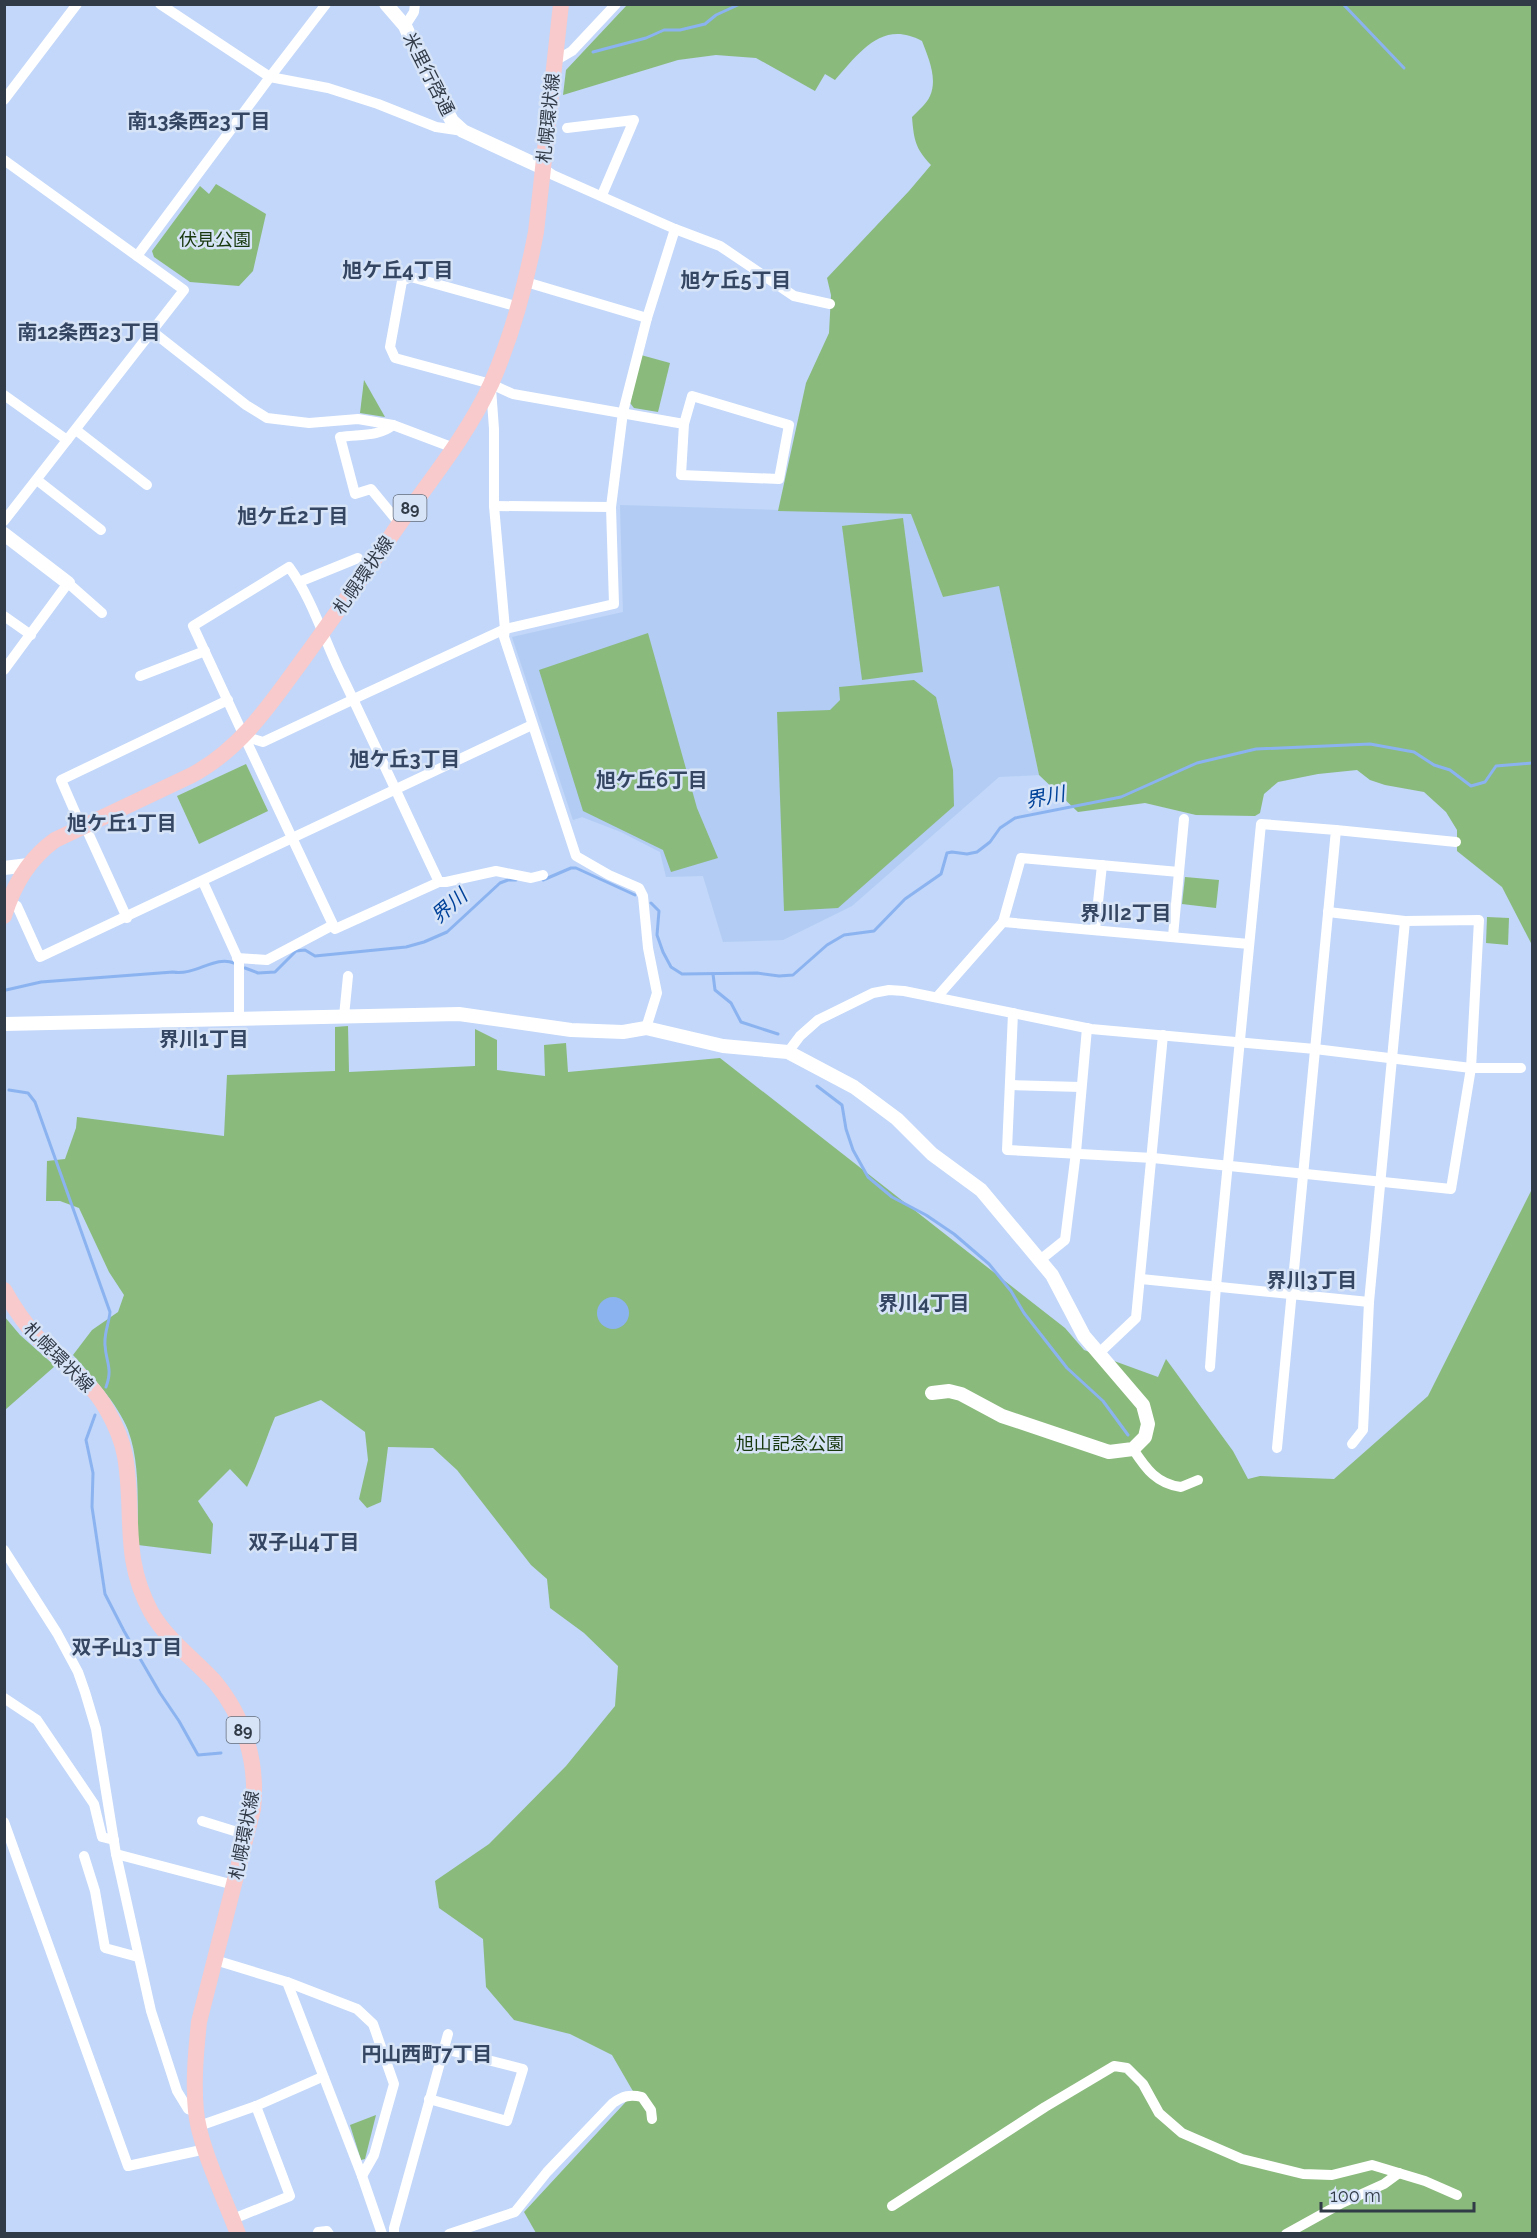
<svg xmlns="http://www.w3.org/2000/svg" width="1537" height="2238" font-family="Raleway,'Noto Sans JP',sans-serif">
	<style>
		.built { fill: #b2ccf3 }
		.green { fill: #8aba7c }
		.water { fill: #8bb3f0 }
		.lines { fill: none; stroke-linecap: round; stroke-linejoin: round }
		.stream { stroke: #8bb3f0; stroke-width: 3 }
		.minor { stroke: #fff; stroke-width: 10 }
		.tertiary { stroke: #fff; stroke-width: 14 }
		.primary { stroke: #f8cacb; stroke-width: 16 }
		.labels { text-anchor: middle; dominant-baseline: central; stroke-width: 5; stroke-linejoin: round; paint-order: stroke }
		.shield { fill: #d7e4f8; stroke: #636d7c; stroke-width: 1.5 }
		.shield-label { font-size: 16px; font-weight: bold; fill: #313a47 }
		.street-label { font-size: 18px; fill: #313a47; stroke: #d7e4f8 }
		.park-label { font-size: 18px; fill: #18380d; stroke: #d7e4f8 }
		.neighbourhood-label { font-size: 20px; font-weight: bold; fill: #344662; stroke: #d7e4f8 }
		.water-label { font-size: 20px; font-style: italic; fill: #00429a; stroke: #d7e4f8 }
	</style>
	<rect width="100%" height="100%" fill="#c2d7f9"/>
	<path class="built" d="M620,505l292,9 31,83 56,-12 40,190 -40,2 -147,129 -69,34 -60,2 -20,-66 -37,1 -6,-25 -39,-20 -39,-15 -9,3 -61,-183 111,-25z"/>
	<g class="green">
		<path d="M627,5h905v940l-30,-58 -45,-36v-21l-11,-18 -22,-20 -39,-7 -15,-5 -13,-10 -39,4 -40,8 -14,12 -4,19 -5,3 -59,-1 -51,-12 -67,9 -39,-37 -40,-189 -56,11 -32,-83 -133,-3 28,-128 23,-50 2,-38 -4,-17 82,-87 22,-26c-16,-17 -17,-25 -19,-48 6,-6 15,-14 18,-21 8,-18 -2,-39 -8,-55 -40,-22 -63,12 -87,39l-10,-6 -10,17 -59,-33 -40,-3 -38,5 -115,35 3,-25z"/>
		<path d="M216,184l50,30 -13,57 -14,15 -49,-4 -36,-25 -2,-6 48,-65 9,8z"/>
		<path d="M641,355l29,8 -12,49 -24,-4 -4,-5z"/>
		<path d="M364,380l21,37 -25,-4z"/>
		<path d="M903,518l20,154 -61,8 -20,-154z"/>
		<path d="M648,633l49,175 21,50 -47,14 -8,-22 -80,-39 -44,-141z"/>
		<path d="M914,680l22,17 17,73 1,36 -116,102 -54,3 -7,-199 53,-2 10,-10 -1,-13z"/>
		<path d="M246,764l22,47 -69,33 -22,-48z"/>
		<path d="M1185,877l34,3 -3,28 -34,-4z"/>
		<path d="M1487,917l22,1 -1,27 -22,-2z"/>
		<path d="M348,1026l1,46 126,-6v-37l22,11v30l48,6 -1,-31 22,-2 2,29 152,-14 345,270 19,22 74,27 8,-18 67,92 15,28 12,-3 74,3 94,-83 104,-207v1044h-996l-12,-21 110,-119 -22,-38 -42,-21 -56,-14 -28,-33 -3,-48 -44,-31 -4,-27 54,-37 77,-78 49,-60 3,-40 -34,-33 -34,-25 -3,-29 -16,-14 -74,-95 -24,-22 -45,-1 -7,55 -14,6 -8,-9 9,-39 -3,-28 -44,-32 -46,17c-10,24 -17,47 -28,70l-17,-18 -32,32 15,23 -2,30 -73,-9c-1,-37 3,-80 -10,-115 -10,-26 -37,-55 -55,-75l19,-25 26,-18 6,-17 -15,-23 -30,-64 -19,-7h-14l1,-40 18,-2 11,-31 1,-11 147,19 3,-61 108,-4v-44z"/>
		<path d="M4,1316l16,19 35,31 -50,44z"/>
		<path d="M376,2115l-11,44 -4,1 -11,-35z"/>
	</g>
	<circle class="water" cx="613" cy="1313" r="16"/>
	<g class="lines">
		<g class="stream">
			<path d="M1343,4l61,64"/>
			<path d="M1358,4h16"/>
			<path d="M593,52l53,-14 18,-8h16l25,-6 11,-9 24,-11"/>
			<path d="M543,880l28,-12h5l59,27"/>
			<path d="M651,903l8,8 -2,24 6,17 8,15 11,7 75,-1 22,3 14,-1 34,-30 17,-10 30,-4 31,-32 36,-25 6,-21 5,-1 15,2 10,-2 13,-10 10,-14 15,-10 106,-21 76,-34 59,-14 114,-5 44,8 20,13 16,5 21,16 14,-4 11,-16 36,-3"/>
			<path d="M245,968l13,5 17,-1 21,-21 9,-1 10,6 91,-9 18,-5 23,-10 53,-49 8,-3h8"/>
			<path d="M713,974l2,16 16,13 10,19 37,12"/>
			<path d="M6,990l35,-8 132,-10c22,4 42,-17 61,-9"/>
			<path d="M817,1086l25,19 4,24 7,21 15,27 24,20 34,18 28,19 35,30 22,27 13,22 43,55 36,33 25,34"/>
			<path d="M9,1090l19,3 7,9 75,210c-1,12 -6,20 -5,33 1,18 8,23 1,42"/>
			<path d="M95,1415l-9,25 7,33 -1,34 13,87 19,37 36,62 19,28 19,34 23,-2"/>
		</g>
		<g class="minor">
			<path d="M160,4l110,73 58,11 50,16 58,23 27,4"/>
			<path d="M405,26l9,-14 1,-8"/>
			<path d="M555,61l17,-10 44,-47"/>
			<path d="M4,100l73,-96"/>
			<path d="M567,128l67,-8 -32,75"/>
			<path d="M4,160l180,130 -180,231"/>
			<path d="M543,168l10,7 122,54 45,17 74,50 36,8"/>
			<path d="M137,256l133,-179 56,-73"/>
			<path d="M526,282l121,36"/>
			<path d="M519,307l-108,-30 -9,4 -12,66 5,11 96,26 22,10 171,30 -3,51 98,4 10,-54 -97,-29 -8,28"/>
			<path d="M153,332l93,73 21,13 42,5 49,-4 35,6 61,23"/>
			<path d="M491,388l3,41v77l11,123 -1,8 72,219 33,19 30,13 4,8 5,52 9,45 -11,35"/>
			<path d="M4,395l63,45"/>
			<path d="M393,425c-14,12 -35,9 -53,12l15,57 16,-5 28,34"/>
			<path d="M76,430l71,55"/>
			<path d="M37,480l64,50"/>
			<path d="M494,506l117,1"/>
			<path d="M299,582l59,-24"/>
			<path d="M4,616l27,19"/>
			<path d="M4,670l64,-87 34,30"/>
			<path d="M140,676l65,-25"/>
			<path d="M244,736l91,193 104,-47c-34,-71 -66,-142 -100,-212 -16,-34 -28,-73 -50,-103l-96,59 51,110 19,6 87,-41 8,-4 147,-68 109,-25 -3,-97 12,-95 24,-94 28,-89"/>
			<path d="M85,826l42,92"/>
			<path d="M82,828l-21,-48 167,-80"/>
			<path d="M1336,830l120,12"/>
			<path d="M203,882l36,79v58"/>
			<path d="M439,882h7l50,-11 35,7 12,-3"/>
			<path d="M9,901l8,5 23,51 492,-232"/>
			<path d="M1003,922l18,-64 158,14"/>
			<path d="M1095,930l7,-65"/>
			<path d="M1173,936l11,-117"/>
			<path d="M237,958l30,2 66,-35"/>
			<path d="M937,997l66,-75 246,22"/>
			<path d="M1013,1013l-6,137 146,8 298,31 20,-121 8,-148 -74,1 -77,-9"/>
			<path d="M344,1016l4,-40"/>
			<path d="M788,1052l12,-16 18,-16 55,-27 16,-3 15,1 187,38 224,20 156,19h50"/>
			<path d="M1011,1085l70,2"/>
			<path d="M1040,1260l25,-20 11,-88 11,-124"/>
			<path d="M1141,1279l228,23"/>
			<path d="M1098,1354l38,-36 27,-283"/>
			<path d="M1210,1367l6,-81 45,-462 75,6 -59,618"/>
			<path d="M1352,1444l11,-14 6,-128 36,-381"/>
			<path d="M1133,1449c13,20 24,35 48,38l17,-7"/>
			<path d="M4,1550l53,83 21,39 7,20 11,37 20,125 35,157 26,80 11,18 8,3"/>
			<path d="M4,1698l33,22 57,84 8,33 12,3"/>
			<path d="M202,1821l45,14"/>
			<path d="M4,1822l124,344 78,-17"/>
			<path d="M116,1854l118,31"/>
			<path d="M84,1856l11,35 10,57 33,9"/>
			<path d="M215,1960l72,22 70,27 16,15 21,60 -20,71 -12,21"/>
			<path d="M287,1982l75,194 20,58"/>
			<path d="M429,2099l78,22 16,-52 -79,-20"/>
			<path d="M199,2126l57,-20 66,-29"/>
			<path d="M892,2206l153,-99 69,-41 13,2 16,16 16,29 23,20 60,26 61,15 29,1 40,-10 53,16 32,14"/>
			<path d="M233,2219l57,-23 -34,-90"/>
			<path d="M318,2232l9,-1 2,3"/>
			<path d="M394,2234v-6l54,-194"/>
			<path d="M449,2234l66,-22 32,-40 66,-69c10,-7 17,-9 29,-6l9,13 1,9"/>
			<path d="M1286,2234l56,-31 42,-19 15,-11"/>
		</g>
		<g class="tertiary">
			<path d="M386,4l19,22 26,57 21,38 11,10 80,37"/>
			<path d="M4,534l64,49"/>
			<path d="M4,868l24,-3"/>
			<path d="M4,1024l455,-10 112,16 52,2 23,-4 77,18 65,6 66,35 43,32 35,35 49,36 71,85 32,61 59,69 5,19 -3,13 -12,12 -24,3 -107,-36 -41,-22 -12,-3 -17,2"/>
		</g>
		<g class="primary">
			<path d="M4,916c9,-30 26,-58 51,-76l137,-65c50,-27 79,-72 112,-117 29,-40 58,-81 87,-122 34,-50 74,-96 100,-152 21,-48 35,-100 45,-152l25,-228"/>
			<path d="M4,1290c10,18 20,33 34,48 24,24 52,41 69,72 8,14 15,30 18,46 10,58 -4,100 26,156 16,28 43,47 64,70 30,36 43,82 38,127l-54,213c-3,29 -6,60 -3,89 3,35 29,88 42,123"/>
		</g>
	</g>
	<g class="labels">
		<g class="shield">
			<rect x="393.5" y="495" width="33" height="26" rx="4.5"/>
			<rect x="226.5" y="1717" width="33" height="26" rx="4.5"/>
		</g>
		<g class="shield-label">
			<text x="410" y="508">89</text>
			<text x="243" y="1730">89</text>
		</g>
		<g class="street-label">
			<text transform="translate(429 74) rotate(63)">米里行啓通</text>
			<text transform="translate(548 118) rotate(-84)">札幌環状線</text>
			<text transform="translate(363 575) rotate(-55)">札幌環状線</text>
			<text transform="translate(59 1357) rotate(45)">札幌環状線</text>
			<text transform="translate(244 1835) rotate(-79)">札幌環状線</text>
		</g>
		<g class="park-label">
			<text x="215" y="239">伏見公園</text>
			<text x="790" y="1443">旭山記念公園</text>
		</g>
		<g class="neighbourhood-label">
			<text x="199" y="121">南13条西23丁目</text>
			<text x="398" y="270">旭ケ丘4丁目</text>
			<text x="736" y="280">旭ケ丘5丁目</text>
			<text x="89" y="332">南12条西23丁目</text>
			<text x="293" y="516">旭ケ丘2丁目</text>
			<text x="405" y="759">旭ケ丘3丁目</text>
			<text x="652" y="780">旭ケ丘6丁目</text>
			<text x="122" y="823">旭ケ丘1丁目</text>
			<text x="1126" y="913">界川2丁目</text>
			<text x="204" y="1039">界川1丁目</text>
			<text x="1312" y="1280">界川3丁目</text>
			<text x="924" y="1303">界川4丁目</text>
			<text x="304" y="1542">双子山4丁目</text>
			<text x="127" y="1647">双子山3丁目</text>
			<text x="427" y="2054">円山西町7丁目</text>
		</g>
		<g class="water-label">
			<text transform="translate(1045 797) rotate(-11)">界川</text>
			<text transform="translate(449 906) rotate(-41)">界川</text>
		</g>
	</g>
	<rect width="1537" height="2238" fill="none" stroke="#313a47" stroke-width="12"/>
	<path d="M1321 2202v9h153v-9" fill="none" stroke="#313a47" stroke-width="3"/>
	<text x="1330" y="2202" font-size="18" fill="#313a47" stroke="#d7e4f8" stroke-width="4.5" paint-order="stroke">100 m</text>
</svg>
